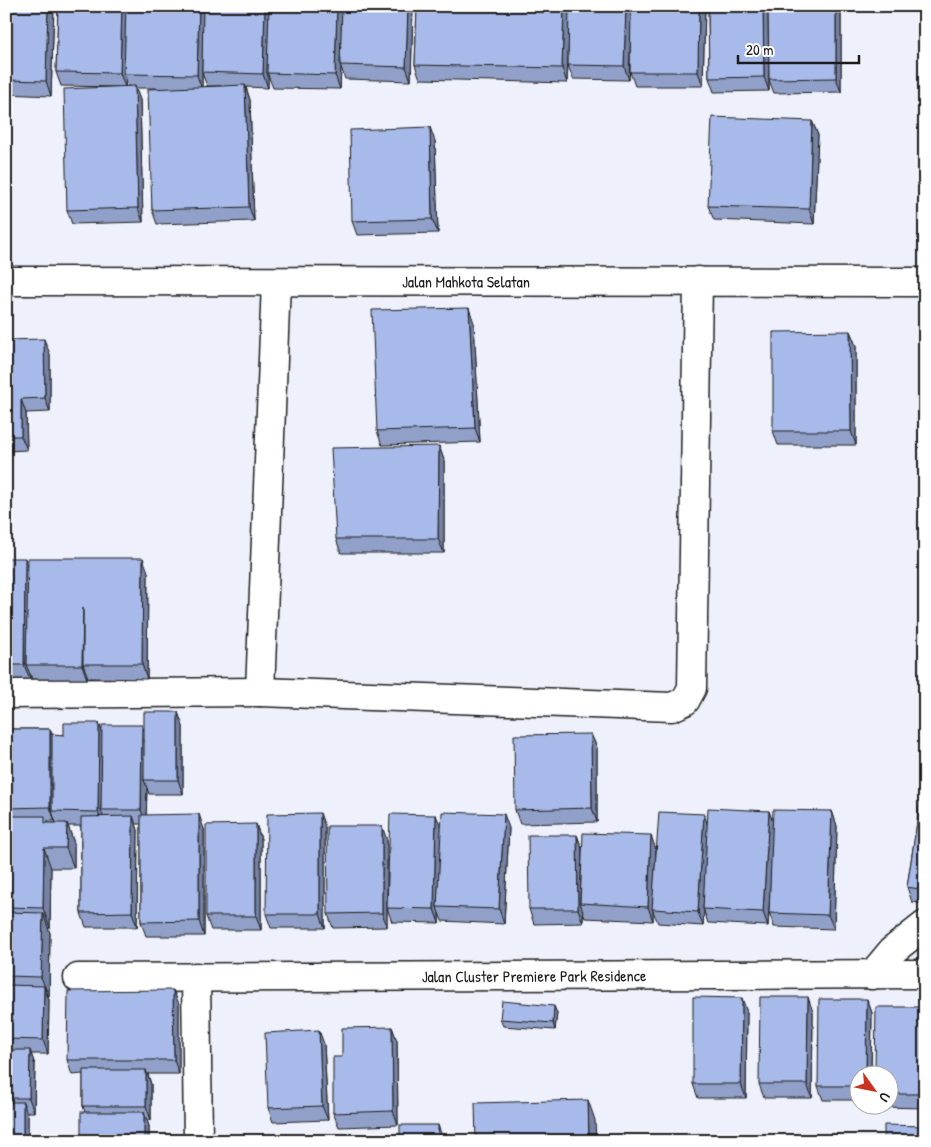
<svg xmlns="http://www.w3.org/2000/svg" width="931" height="1147" font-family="'Patrick Hand',sans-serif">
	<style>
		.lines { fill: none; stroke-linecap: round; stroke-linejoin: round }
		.street-casing { stroke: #1c1c1c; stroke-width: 31 }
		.street { stroke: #fff; stroke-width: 28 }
		.wall { fill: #90a0c8; stroke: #1c1c1c; fill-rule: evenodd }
		.shaded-wall { fill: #7682a3; stroke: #1c1c1c }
		.building { fill: #a8bae9; stroke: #1c1c1c }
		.labels { text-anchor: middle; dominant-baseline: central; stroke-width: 4.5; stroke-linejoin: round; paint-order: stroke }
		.street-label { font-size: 16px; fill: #1c1c1c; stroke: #fff }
	</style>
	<rect width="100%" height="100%" fill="#eef1fb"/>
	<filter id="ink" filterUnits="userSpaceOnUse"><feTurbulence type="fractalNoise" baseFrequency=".02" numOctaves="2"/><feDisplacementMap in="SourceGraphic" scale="10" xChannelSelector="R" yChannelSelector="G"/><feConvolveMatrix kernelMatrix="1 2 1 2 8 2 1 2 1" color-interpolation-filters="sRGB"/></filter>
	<g filter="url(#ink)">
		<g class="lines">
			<g class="street-casing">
				<g id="street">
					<path id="s1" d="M6,281l919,1"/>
					<path d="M260,692l16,-410"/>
					<path d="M6,694l254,-2 412,15 13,-6 7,-13 6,-407"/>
					<path d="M872,975l20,-24 33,-26"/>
					<path d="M196,977l2,164"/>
					<path id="s2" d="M78,978l847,-4"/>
				</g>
			</g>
			<use href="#street" class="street"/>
		</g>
		<g class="wall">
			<path d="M6,6h48l-3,90 -45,-2z"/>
			<path d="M58,6h355l-2,75 -66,-2 -4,-12 -1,22 -67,-1 -5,-13v13l-22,-1 4,13 4,121 -97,3 -5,-14 4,-122h-21l5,12 3,122 -71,2 -5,-14 51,-123 -57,-1 -5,-14zM202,73l5,13h15l-20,1zM126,79l2,8h-3z"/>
			<path d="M417,6h288l-2,80h-68l-5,-14 1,-44 -2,52 -56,-1 -5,-14 -1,18 -147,-4 -5,-14z"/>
			<path d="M708,6h133v86l-67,1 -5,-13v11l-55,1 -5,-14z"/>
			<path d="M812,121l6,14 -4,89 -100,-4 -6,-14z"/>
			<path d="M435,141l3,92 -81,2 -5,-14z"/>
			<path d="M474,323l6,119 -98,3 -5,-14z"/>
			<path d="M850,331l6,15v99h-78l-5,-14z"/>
			<path d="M6,340l44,14v58l-24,1 1,37 -21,1z"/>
			<path d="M439,446l5,14v93h-103l-5,-14z"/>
			<path d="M6,558l21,7 121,7 -1,107 -58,-1 -2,-3v4h-55l-2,-5v5h-24z"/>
			<path d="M183,726v68h-34l-2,-6 -1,27 58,14v107h-58l-5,-14v-98h-5l2,6 -1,97h-51l-5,-14v-87h-13l6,17v25h-23l-1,60h-2l2,5 -1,64h-1l1,3 -1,54h-17l4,11 -1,47h-7l1,4v25h-22v-412h44l2,7 49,-6 43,-1zM55,820l1,3h-8l-1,-2h8z"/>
			<path d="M591,734l6,14v74l-77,2 -5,-14z"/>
			<path d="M925,770v134l-13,-2 -5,-15z"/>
			<path d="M769,811l3,10 60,-10 5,15 -3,103 -60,-2 -5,-15 -1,14 -60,-3 -4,-12 -1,15 -45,-3 -5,-12v10l-68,-3 -2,-6v11l-49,1 -5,-15 48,-74 5,14 74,1 -1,19 52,-44z"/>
			<path d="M256,824l5,15v91h-50l-5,-14z"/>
			<path d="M325,827v101h-54l-5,-14z"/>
			<path d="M441,828h68l-5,96 -62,-3 -3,-8v10l-47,-1 -5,-14v19l-54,1 -5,-14 59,-74v67z"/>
			<path d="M173,990l6,14v70h-31l3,10v36h-4l2,6v15h-68l4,-29 -2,-6v-32l-11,1 -5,-15z"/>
			<path d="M867,999l5,14 -1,61h-13v26h-35l-5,-14z"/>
			<path d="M925,1010v98l-45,-1 -1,-3h9v-30z"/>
			<path d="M747,1012l-1,86h-48l-5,-14z"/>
			<path d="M813,1012l-1,86h-48l-5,-14z"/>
			<path d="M557,1013l-2,17 -52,-4 -3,-7z"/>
			<path d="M392,1027l5,14 1,84 -59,2 -6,-14 9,-56z"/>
			<path d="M324,1044l4,76 -55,2 -5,-14z"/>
		</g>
		<g class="shaded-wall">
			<path d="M48,6h6l-3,90 -5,-15z"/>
			<path d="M122,6h6l-4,68 2,5 -1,8 -5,-14z"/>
			<path d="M199,6h5l-2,66v18l-5,-15z"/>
			<path d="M265,6h5l-3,67 1,2v13l-5,-14z"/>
			<path d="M337,6h6l-3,59 1,2 -1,22 -5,-14z"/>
			<path d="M408,6h5l-2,75 -5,-14z"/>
			<path d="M564,6h6l-3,77 -5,-15z"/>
			<path d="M626,6h6l-3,74 -5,-14z"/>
			<path d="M699,6h6l-2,80 -5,-14z"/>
			<path d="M763,6h5l1,85 -5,-14z"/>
			<path d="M836,6h5v86l-5,-14z"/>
			<path d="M245,85l5,15 4,121 -5,-14z"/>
			<path d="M135,86l5,14 3,122 -5,-14z"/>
			<path d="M812,121l6,14 -4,89 -5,-15z"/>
			<path d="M430,127l5,14 3,92 -6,-14z"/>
			<path d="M469,308l5,15 6,119 -5,-14z"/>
			<path d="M850,331l6,15v99l-5,-14z"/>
			<path d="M44,339l6,15v58l-5,-14z"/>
			<path d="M21,399l5,14 1,37 -6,-14z"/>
			<path d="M439,446l5,14v93l-6,-14z"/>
			<path d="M25,558l5,15 -4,92 4,9v5l-6,-14z"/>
			<path d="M143,558l5,14 -1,107 -5,-15z"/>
			<path d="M83,608v56l4,11v4l-5,-14z"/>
			<path d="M178,712l5,14v68l-5,-14z"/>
			<path d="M99,723l5,14 -3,73 2,6v10l-5,-14z"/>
			<path d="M142,725l5,14 -3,41 3,8 -1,36 -5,-14z"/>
			<path d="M50,729l5,14 -3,68 3,10 -5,-14z"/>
			<path d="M591,734l6,14v74l-5,-14z"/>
			<path d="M769,811l5,14 -6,101 -5,-14z"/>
			<path d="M832,811l5,15 -3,103 -6,-14z"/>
			<path d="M320,813l5,14v101l-5,-14z"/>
			<path d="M199,814l5,15v107l-5,-15z"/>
			<path d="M504,814l5,14 -5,96 -5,-15z"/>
			<path d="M704,814l5,15 -6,80 1,2 -1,15 -5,-14z"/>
			<path d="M436,815l6,14 -5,78 2,6v10l-5,-14z"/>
			<path d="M133,816l5,14 -1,97 -5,-15z"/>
			<path d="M67,823l7,20v25l-8,-20z"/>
			<path d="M256,824l5,15v91l-5,-14z"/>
			<path d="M382,826l5,14v87l-5,-14z"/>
			<path d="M577,835l5,14 -2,54 3,9v11l-5,-14z"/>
			<path d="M651,835l5,15 -3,59h-1l1,2v10l-5,-14z"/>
			<path d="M44,848l7,20 -1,60 -7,-20z"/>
			<path d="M43,913l7,20 -1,64 -8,-20z"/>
			<path d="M44,986l5,14 -1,54 -5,-14z"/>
			<path d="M173,990l6,14v70l-5,-14z"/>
			<path d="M808,997l5,15 -1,86 -5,-14z"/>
			<path d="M742,998l5,14 -1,86 -5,-14z"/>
			<path d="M867,999l5,14 -1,61h-5z"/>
			<path d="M554,1006l3,7 -2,17 -2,-7z"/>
			<path d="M923,1007l2,3v90l-2,-6z"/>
			<path d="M392,1027l5,14 1,84 -5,-14z"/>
			<path d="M319,1030l5,14 4,76 -6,-14z"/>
			<path d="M30,1050l5,15 -1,47 -5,-14z"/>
			<path d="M146,1070l5,14v36l-5,-14z"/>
			<path d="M588,1100l7,20 1,21h-7z"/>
			<path d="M23,1102l5,14v25h-5z"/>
			<path d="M144,1112l5,14v15h-5z"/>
			<path d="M438,1125l5,14v2h-5z"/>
		</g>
		<g class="building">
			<path d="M6,6h42l-2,75 -40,-1z"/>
			<path d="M58,6h64l-2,67 -64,-1z"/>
			<path d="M126,6h73l-2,69 -73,-1z"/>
			<path d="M203,6h62l-2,68 -61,-2z"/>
			<path d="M269,6h68l-2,69 -68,-2z"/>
			<path d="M342,6h66l-2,61 -66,-2z"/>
			<path d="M417,6h147l-2,62 -147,-3z"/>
			<path d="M569,6h57l-2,60 -56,-1z"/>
			<path d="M631,6h68l-1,66h-68z"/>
			<path d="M708,6h55l1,71 -55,1z"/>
			<path d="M768,6h68v72l-67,1z"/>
			<path d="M245,85l4,122 -97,3 -4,-121z"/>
			<path d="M135,86l3,122 -71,2 -3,-121z"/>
			<path d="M712,117l100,4 -3,88 -101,-3z"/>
			<path d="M430,127l2,92 -80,2 -2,-91z"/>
			<path d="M469,308l6,120 -98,3 -5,-121z"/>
			<path d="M850,331l1,100h-78v-99z"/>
			<path d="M44,339l1,59 -24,1v37h-15v-96z"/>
			<path d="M439,446l-1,93h-102l-5,-91z"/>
			<path d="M6,558h19l-1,107h-18z"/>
			<path d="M28,558h115l-1,106h-59v-56l-1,57h-56z"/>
			<rect x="144" y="712" width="34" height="68"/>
			<path d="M64,723h35l-1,89 -46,-1v-77l12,1z"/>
			<path d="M102,725h40l-1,85h-40z"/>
			<path d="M6,729h44v78l-44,1z"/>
			<path d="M591,734l1,74 -77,2 -1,-75z"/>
			<path d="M925,770v120l-18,-3z"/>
			<path d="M708,808l61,3 -6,101 -60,-3z"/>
			<path d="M773,810l59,1 -4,104 -59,-2z"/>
			<path d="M442,812l62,2 -5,95 -62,-2z"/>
			<path d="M659,812l45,2 -6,98 -46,-3z"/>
			<path d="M320,813v101h-54l1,-100z"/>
			<path d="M199,814v107l-58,1v-107z"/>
			<path d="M390,814l46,1 -2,94 -47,-1z"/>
			<path d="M6,816h39v7h22l-1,25h-22l-1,60 -37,-1z"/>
			<path d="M133,816l-1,96 -51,1v-96z"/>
			<path d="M256,824v92h-50v-91z"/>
			<path d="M327,826h55v87l-54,1z"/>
			<path d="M583,833l68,2 -3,72 -68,-4z"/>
			<path d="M528,835h49l1,74h-49z"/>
			<path d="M6,912l37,1 -2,64 -35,-1z"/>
			<path d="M6,985l38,1 -1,54 -37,-1z"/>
			<path d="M173,990l1,70h-107l1,-69z"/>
			<path d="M693,997l49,1 -1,86h-48z"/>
			<path d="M760,997h48l-1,87h-48z"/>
			<path d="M819,999h48l-1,75h-8v12h-40z"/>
			<path d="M502,1001l52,5 -1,17 -53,-4z"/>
			<path d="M876,1007h47v87h-35v-20h-13z"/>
			<path d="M392,1027l1,84 -60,2v-56h9v-29z"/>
			<path d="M319,1030l3,76 -54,2 -3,-75z"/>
			<path d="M6,1050h24l-1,48h-23z"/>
			<rect x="83" y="1070" width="63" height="36"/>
			<path d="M588,1100l1,41h-113l-1,-38z"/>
			<rect x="6" y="1102" width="17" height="39"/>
			<rect x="81" y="1112" width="63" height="29"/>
			<rect x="400" y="1125" width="38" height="16"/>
			<path d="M884,1125l41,1v15h-41z"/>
			<rect x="334" y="1139" width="61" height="2"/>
			<path d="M692,1140l56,1h-56z"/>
		</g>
	</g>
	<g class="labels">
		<g class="street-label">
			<text stroke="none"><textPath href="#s1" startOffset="460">Jalan Mahkota Selatan</textPath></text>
			<text stroke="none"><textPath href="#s2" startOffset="456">Jalan Cluster Premiere Park Residence</textPath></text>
		</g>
	</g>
	<rect width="931" height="1147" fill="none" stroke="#fff" stroke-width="25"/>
	<rect x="12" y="12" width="906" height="1122" fill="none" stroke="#1c1c1c" stroke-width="2" filter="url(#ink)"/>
	<g transform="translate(874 1090) rotate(123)"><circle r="24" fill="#ffffff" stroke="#a4a4a4"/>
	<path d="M0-4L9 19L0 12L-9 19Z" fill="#c8321e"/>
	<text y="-8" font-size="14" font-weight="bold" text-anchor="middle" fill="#1c1c1c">U</text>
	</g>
	<path d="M738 55v8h121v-8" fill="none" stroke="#1c1c1c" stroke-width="2.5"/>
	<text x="746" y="55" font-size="15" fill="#1c1c1c" stroke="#ffffff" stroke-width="4" paint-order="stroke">20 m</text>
</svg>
